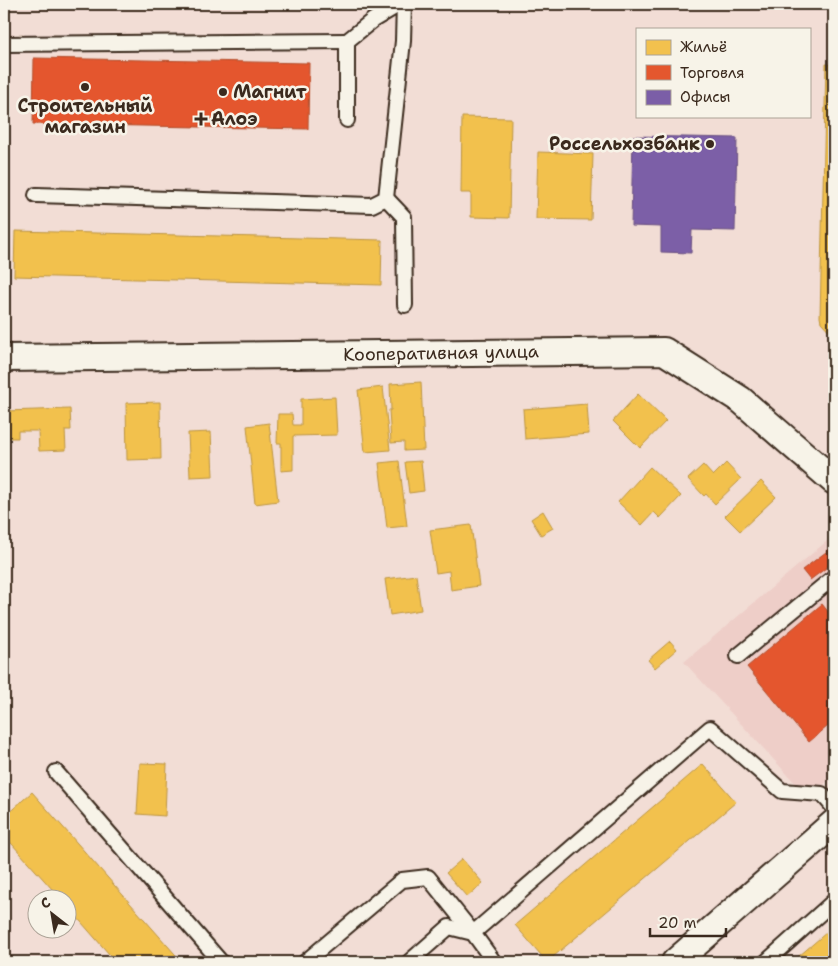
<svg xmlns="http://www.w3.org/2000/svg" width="838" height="966" font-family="'Shantell Sans',sans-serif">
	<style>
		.built { fill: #eecec8 }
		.homes { fill: #f2c14e; stroke: #bb9440 }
		.shops { fill: #e4572e; stroke: #b14a29 }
		.offices { fill: #7b5ea7; stroke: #684e7e }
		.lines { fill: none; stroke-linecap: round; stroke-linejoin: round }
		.service-casing { stroke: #3b2a1e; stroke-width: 18 }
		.minor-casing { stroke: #3b2a1e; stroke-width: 30 }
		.service { stroke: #f7f3e8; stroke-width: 14 }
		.minor { stroke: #f7f3e8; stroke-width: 26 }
		.poi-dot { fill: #3b2a1e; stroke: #f7f3e8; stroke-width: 2 }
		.labels { text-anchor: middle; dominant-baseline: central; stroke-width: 5; stroke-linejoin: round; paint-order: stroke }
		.poi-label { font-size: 18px; font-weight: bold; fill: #3b2a1e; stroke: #f7f3e8; text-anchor: start }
		.street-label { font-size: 18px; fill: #3b2a1e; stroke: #f7f3e8 }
	</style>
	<rect width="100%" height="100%" fill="#f2ddd5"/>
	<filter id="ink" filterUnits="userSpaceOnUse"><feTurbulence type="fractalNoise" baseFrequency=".02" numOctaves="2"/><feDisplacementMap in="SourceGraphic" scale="10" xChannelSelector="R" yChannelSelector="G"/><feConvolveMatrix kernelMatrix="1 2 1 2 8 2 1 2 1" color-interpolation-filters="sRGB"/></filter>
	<g filter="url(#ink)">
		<path class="built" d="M834,535v240l-25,23 -125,-136z"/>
		<g class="homes">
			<path d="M826,64l8,1v271l-13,-14 -1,-5z"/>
			<path d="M462,117l49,1 -2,100 -38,-1v-24h-10z"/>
			<path d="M538,152l55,2 -2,66 -55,-1z"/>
			<path d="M15,231l367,9 -1,45 -367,-9z"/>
			<path d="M421,382l3,68 -20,1v-9l-13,1 -2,-33h2l-1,-26z"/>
			<path d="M383,387l7,63 -25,2 -7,-62z"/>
			<path d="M638,394l28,27 -26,27 -27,-27z"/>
			<path d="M335,397l2,38 -44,1v34l-12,1v-28h-4l1,-29h14l1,11h8v-26z"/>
			<path d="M160,402l1,57 -34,1 -1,-57z"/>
			<path d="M587,404l2,30 -64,5 -2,-30z"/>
			<path d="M70,409l1,21h-6l1,20 -27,1 -1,-20h-20v7h-14v-27z"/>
			<path d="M269,423l9,78 -23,3 -8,-78z"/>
			<path d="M211,432l2,44 -23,1 -2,-44z"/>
			<path d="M399,461l8,65 -20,2 -8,-65z"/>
			<path d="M421,461l3,30 -15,2 -4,-31z"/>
			<path d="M726,463l15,16 -26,25 -9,-10 -2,2 -16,-17 15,-14 10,11z"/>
			<path d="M650,467l31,29 -21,22 -6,-6 -12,13 -24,-23z"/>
			<path d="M761,481l15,16 -36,34 -15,-15z"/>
			<path d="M543,511l10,17 -12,7 -10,-16z"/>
			<path d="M471,525l8,61 -28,4 -2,-19 -13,2 -6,-43z"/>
			<path d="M416,575l5,35 -31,5 -5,-36z"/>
			<path d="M670,641l7,8 -22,19 -7,-8z"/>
			<path d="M140,763l27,1 -2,52 -28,-2z"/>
			<path d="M703,764l33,38 -189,160 -32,-37z"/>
			<path d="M32,792l150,170h-66l-48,-55v-9h-8l-56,-63v-18z"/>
			<path d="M462,859l21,24 -16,14 -21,-24z"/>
			<path d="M834,926v36h-42z"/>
		</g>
		<g class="shops">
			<path d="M34,58l275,5 -1,66 -275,-5z"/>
			<path d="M834,546v16l-24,18 -8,-10z"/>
			<path d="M822,604l12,15v102l-25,21 -62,-75z"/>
		</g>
		<path class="offices" d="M633,136l104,2 -2,93 -43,-1 -1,23 -30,-1v-25l-30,-1z"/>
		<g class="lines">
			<g class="service-casing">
				<g id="service">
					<path d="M4,44l343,-3"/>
					<path d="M347,120v-79l26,-21 27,-16"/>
					<path d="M36,195l336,10 14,-7 17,-157 1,-37"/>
					<path d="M386,198l18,19 1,88"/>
					<path d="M738,656l96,-79"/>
					<path d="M56,772l165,190"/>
					<path d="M305,962l97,-82 26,-3 45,56 237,-205 72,63 40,3 12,14"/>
					<path d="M409,962l40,-35 24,6 21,29"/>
					<path d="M766,962l68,-61"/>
				</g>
			</g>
			<g class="minor-casing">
				<g id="minor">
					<path d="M4,358l660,-7 77,49 93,81"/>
					<path d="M675,962l159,-139"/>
				</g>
			</g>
			<use href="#service" class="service"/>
			<use href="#minor" class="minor"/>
		</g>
	</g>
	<g class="poi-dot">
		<circle cx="85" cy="87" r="5"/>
		<circle cx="223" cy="92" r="5"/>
		<path d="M198.5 111.5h5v5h5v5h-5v5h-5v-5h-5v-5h5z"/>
		<circle cx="710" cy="144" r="5"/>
	</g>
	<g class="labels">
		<g class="poi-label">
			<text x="233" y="92">Магнит</text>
			<text x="85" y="106" text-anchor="middle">Строительный<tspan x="85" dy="21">магазин</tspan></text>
			<text x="211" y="119">Алоэ</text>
			<text x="700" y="144" text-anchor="end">Россельхозбанк</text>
		</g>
		<g class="street-label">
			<text transform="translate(441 353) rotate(-1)">Кооперативная улица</text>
		</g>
	</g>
	<rect width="838" height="966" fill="none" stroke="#f7f3e8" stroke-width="20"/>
	<rect x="10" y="10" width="818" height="946" fill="none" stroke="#3b2a1e" stroke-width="2" filter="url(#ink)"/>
	<rect x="636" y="28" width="175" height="90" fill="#f7f3e8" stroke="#aca397"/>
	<rect x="646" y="40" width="25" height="15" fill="#f2c14e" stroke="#aca397"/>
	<text x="680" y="52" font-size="15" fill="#3b2a1e">Жильё</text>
	<rect x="646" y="65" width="25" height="15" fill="#e4572e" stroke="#aca397"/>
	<text x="680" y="78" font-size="15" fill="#3b2a1e">Торговля</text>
	<rect x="646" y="90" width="25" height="15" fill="#7b5ea7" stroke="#aca397"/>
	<text x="680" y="102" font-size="15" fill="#3b2a1e">Офисы</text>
	<g transform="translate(52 914) rotate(329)"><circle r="24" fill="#f7f3e8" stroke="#aca397"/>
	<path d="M0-4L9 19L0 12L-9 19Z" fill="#3b2a1e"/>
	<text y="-8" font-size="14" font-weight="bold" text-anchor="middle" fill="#3b2a1e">С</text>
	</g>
	<path d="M650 928v8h76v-8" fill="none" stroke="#3b2a1e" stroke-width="2.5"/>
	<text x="658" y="928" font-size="15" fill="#3b2a1e" stroke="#f7f3e8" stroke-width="4" paint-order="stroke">20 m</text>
</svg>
